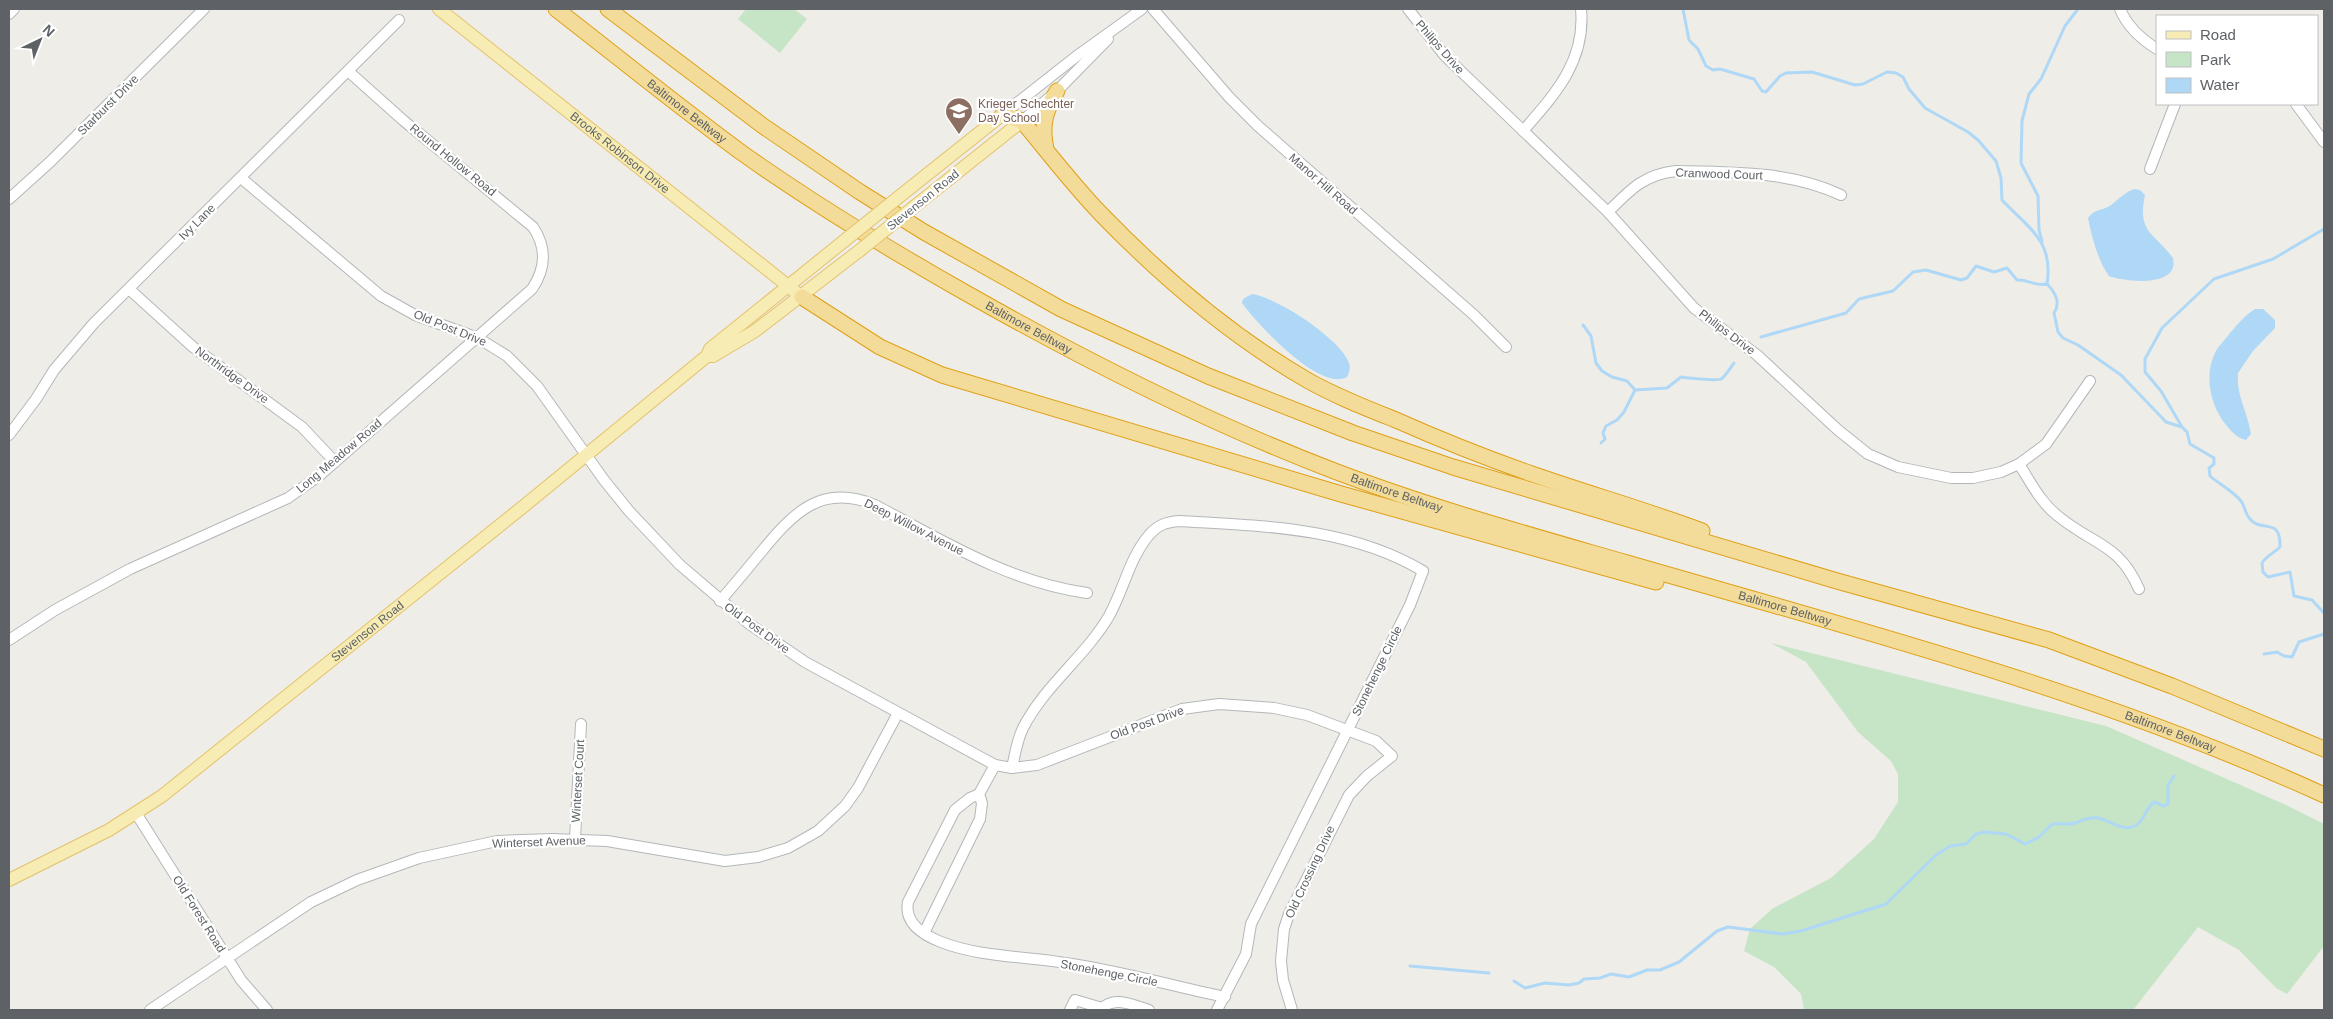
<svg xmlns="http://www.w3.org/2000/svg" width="2333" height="1019" font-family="Helvetica,sans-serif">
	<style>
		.green { fill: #c6e4c6 }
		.water { fill: #afd8f7 }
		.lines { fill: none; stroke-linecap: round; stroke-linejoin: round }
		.stream { stroke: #afd8f7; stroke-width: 3 }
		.minor-casing { stroke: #b4b7ba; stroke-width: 12 }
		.major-casing { stroke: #e4c26b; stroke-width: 14 }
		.highway-casing { stroke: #dfa016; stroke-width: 17 }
		.minor { stroke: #fff; stroke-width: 10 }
		.major { stroke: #f7ecb3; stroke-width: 12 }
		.highway { stroke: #f3dc9a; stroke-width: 15 }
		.major-bridge-casing { stroke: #e4c26b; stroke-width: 14; stroke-linecap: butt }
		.major-bridge { stroke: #f7ecb3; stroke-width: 12 }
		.labels { text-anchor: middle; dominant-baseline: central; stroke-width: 4.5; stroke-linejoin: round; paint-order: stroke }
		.street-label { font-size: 12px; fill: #5e6266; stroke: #fff }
		.education-label { font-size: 12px; fill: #785e54; stroke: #fff; text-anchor: start }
	</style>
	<rect width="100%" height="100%" fill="#efede7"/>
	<g class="green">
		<path d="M746,9h48l13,10 -27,34 -42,-34z"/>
		<path d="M1771,643l335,83 180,79 38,19v122l-37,48 -11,-6 -37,-38 -41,-23 -65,83h-329l-3,-16 -27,-27 -30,-16 6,-22 22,-20 59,-31 43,-39 24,-37v-28l-7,-13 -33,-29 -52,-70z"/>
	</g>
	<g class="water">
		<path d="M2134,189l6,1 5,5c-8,38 9,37 28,63 7,30 -48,24 -64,18 -11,-15 -17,-38 -21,-58 9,-11 13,-6 23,-13 8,-6 13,-12 23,-16z"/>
		<path d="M1252,294c24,3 89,45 97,69 2,5 0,10 -2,14 -27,15 -90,-53 -105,-74l1,-4z"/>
		<path d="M2255,309h8l12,11v8l-22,23 -15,22c-2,22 10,40 13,61l-5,6c-10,-2 -17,-11 -23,-19 -13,-19 -18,-45 -9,-66 3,-8 11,-15 16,-22 8,-9 15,-18 25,-24z"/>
	</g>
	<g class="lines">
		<g class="stream">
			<path d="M1683,9l6,31 9,9 8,17 7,4 7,-1 34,10 8,12 4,1 14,-16 6,-3 26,-1 43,13 8,-1 24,-12 9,1 7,4 6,12 16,19 43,24 10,8 18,21 5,17 1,22c26,28 52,40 45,84 8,8 14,19 7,29l4,19 5,6 15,7 43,30 45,47 16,5 5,5 3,12 24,14v6l-5,4 1,8c9,8 23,15 31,25 4,5 4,13 9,18 11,14 31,-3 30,28 -6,6 -14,9 -18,16l1,9 5,5 22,-5 4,24 18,4 12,13"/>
			<path d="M2042,241l-3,-11 -1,-34 -17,-33 1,-42 7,-27 12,-15 24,-53 13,-17"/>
			<path d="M1583,325l8,11 5,27 6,8 10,6 15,4 8,9"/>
			<path d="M1761,337l85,-24 13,-14 34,-8 20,-19 13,-2 35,10 6,-2 9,-12 18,6 13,-4 10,12c11,-1 19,7 30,4"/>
			<path d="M1635,390l32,-2 14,-11c5,1 38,4 40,2 5,-3 9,-11 13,-16"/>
			<path d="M2182,427l-21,-36 -16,-19v-13l17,-31 52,-49 59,-20 51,-30"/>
			<path d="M1601,443l4,-4 -2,-6 3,-7 11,-6 7,-8 11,-22"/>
			<path d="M2264,654l13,-2 7,4 8,1 7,-15 25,-8"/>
			<path d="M1410,966l79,7"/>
			<path d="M1514,981l11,7 20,-5 24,2 10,-2 5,-4 16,-1 11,-4 18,3 18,-7h13l19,-8 38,-31 11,-4 55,7 18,-3 85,-27 49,-48 15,-10 16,-2 10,-10 8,-2 22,2 19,10 14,-7 13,-13c7,-1 17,1 23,-1 9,-3 13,-6 23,-5 12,2 24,14 37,8 9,-5 11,-18 19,-24l10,4 4,-2v-19l6,-9"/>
		</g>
		<g class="minor-casing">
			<g id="minor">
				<path d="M1153,9l76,88 29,29 216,189 32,32"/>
				<path d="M1408,9l37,47 163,156 86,96 63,47 81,75 30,24 30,13 53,11h22l28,-6 18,-8 27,-20 44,-63"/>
				<path d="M2120,9c7,17 21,30 37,40"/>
				<path d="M9,14l5,-5"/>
				<path d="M2296,104l28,38"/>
				<path d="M1003,114l75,-59 64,-46"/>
				<path d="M1022,121l35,-30 51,-52"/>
				<path d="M1523,131c32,-37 63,-70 58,-122"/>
				<path d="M2150,169l25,-65"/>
				<path d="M241,178l140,118 34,19 63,23 29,18 30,30 67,94 25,31 51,54 68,58 57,39 190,103 17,3 25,-3 145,-56 37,-5 55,4 33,7 69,26 16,15 -25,20 -18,19 -60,119 -5,15 -3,32 2,19 9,30"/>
				<path d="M9,199l41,-37 154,-153"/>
				<path d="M1608,212c23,-23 35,-37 68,-41 56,1 114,0 165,24"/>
				<path d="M129,289l64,58 109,80 33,35"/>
				<path d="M9,435l27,-36 18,-29 40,-47 305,-303"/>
				<path d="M2019,464c12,19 22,39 39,52 35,29 61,27 81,73"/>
				<path d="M720,601c14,-16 28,-33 42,-50 32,-39 60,-68 113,-46 68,36 134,77 212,88"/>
				<path d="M9,640l46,-30 75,-41 158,-71 32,-23 212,-186c14,-21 15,-41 1,-62l-129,-106 -56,-50"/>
				<path d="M995,765l-16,29 -9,4 -15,12 -47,92c-4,21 15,33 33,40 41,16 88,14 131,22 51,8 102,22 153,33"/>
				<path d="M1012,768c3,-14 5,-28 11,-40 22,-43 62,-71 86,-112 15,-27 20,-57 40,-81 9,-10 17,-13 30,-14 83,5 170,6 244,50l-13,34 -159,319 -5,30 -29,56"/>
				<path d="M136,813l105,167 26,30"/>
				<path d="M575,839l6,-115"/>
				<path d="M924,933l56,-114 2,-16 -3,-9"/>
				<path d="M150,1010l161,-108 46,-22 62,-22 78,-17 55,-2 55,2 118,20 33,-4 30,-9 30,-17 27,-25 13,-18 40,-75"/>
				<path d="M1070,1010l5,-10 27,8"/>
				<path d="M1100,1010c14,-15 32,-5 49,0"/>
			</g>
		</g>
		<g class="major-casing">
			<g id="major">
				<path id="s1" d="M439,9l363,288"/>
				<path d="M900,196l103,-82"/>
				<path d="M915,206l107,-85"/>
				<path d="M707,356h6l42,-25 104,-80"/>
				<path id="s2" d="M9,880l100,-50 53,-34 362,-290 183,-150 3,-7 134,-108"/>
			</g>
		</g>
		<g class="highway-casing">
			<g id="highway">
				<path id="s3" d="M556,9c62,48 123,98 186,144 72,51 148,97 224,140 120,68 242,130 371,179 95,36 193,63 290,91 235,68 474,130 697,232"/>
				<path d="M608,9l155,117 97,66 64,40 137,77 147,67 145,57 100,34 384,114 212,59 123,46 152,63"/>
				<path d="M1003,114l19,7c26,31 51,64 79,93 61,63 130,122 206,166 28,16 59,28 89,40 45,20 90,38 136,54 57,20 114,36 170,57"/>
				<path d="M1046,149c-5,-23 -1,-38 11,-58"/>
				<path d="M802,297l78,50 62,28 399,119 315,88"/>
			</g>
		</g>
		<use href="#minor" class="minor"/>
		<use href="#major" class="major"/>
		<use href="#highway" class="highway"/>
		<g class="major-bridge-casing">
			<g id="major-bridge">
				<path d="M844,241l56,-45"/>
				<path d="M859,251l56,-45"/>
			</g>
		</g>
		<use href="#major-bridge" class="major-bridge"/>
	</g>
	<defs>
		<g id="school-pin" transform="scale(1.4375)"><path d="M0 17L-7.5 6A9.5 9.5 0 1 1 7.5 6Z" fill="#8d6e63" stroke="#fff"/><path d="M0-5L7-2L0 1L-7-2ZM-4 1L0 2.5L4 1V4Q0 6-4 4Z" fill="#fff"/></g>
	</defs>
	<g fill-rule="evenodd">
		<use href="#school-pin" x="959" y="111"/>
	</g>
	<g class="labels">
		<g class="street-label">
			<text transform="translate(1440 47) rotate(49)">Philips Drive</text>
			<text transform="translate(108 105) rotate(-45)">Starburst Drive</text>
			<text stroke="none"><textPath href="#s3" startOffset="166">Baltimore Beltway</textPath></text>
			<text stroke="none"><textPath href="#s1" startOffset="231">Brooks Robinson Drive</textPath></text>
			<text transform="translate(453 160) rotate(39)">Round Hollow Road</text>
			<text transform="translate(1719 174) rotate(2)">Cranwood Court</text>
			<text transform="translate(1323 184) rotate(41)">Manor Hill Road</text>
			<text transform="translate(923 200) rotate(-39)">Stevenson Road</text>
			<text transform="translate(197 222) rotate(-45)">Ivy Lane</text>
			<text transform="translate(450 328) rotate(22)">Old Post Drive</text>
			<text stroke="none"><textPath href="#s3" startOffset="571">Baltimore Beltway</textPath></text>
			<text transform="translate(1727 332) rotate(37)">Philips Drive</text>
			<text transform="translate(232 375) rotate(36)">Northridge Drive</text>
			<text transform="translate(339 456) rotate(-40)">Long Meadow Road</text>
			<text stroke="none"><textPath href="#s3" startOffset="975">Baltimore Beltway</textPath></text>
			<text transform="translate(914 527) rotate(27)">Deep Willow Avenue</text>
			<text stroke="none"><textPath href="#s3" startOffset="1380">Baltimore Beltway</textPath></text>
			<text transform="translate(757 628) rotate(36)">Old Post Drive</text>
			<text stroke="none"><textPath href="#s2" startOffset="438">Stevenson Road</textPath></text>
			<text transform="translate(1377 671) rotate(-64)">Stonehenge Circle</text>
			<text transform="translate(1147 723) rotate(-20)">Old Post Drive</text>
			<text stroke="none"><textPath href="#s3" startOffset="1785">Baltimore Beltway</textPath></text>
			<text transform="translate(578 781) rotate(-87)">Winterset Court</text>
			<text transform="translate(539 842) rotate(-2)">Winterset Avenue</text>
			<text transform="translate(1310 872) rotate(-65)">Old Crossing Drive</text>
			<text transform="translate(199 914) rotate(58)">Old Forest Road</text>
			<text transform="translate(1109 973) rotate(11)">Stonehenge Circle</text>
		</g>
		<g class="education-label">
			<text x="978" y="104">Krieger Schechter<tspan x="978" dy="14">Day School</tspan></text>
		</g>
	</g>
	<rect width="2333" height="1019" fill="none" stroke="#5e6266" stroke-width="20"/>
	<rect x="2156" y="15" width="162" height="90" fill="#ffffff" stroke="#bfc0c2"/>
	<rect x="2166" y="31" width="25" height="8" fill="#f7ecb3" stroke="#bfc0c2"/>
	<text x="2200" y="40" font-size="15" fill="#5e6266">Road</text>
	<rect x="2166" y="52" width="25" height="15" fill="#c6e4c6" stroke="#bfc0c2"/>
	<text x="2200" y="65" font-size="15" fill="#5e6266">Park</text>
	<rect x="2166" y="78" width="25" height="15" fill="#afd8f7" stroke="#bfc0c2"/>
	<text x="2200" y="90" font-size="15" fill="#5e6266">Water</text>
	<g transform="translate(40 40) rotate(43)" stroke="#ffffff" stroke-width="4" paint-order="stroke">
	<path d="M0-4L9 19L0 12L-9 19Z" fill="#5e6266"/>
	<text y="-8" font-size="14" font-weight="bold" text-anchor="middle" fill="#5e6266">N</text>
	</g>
</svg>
